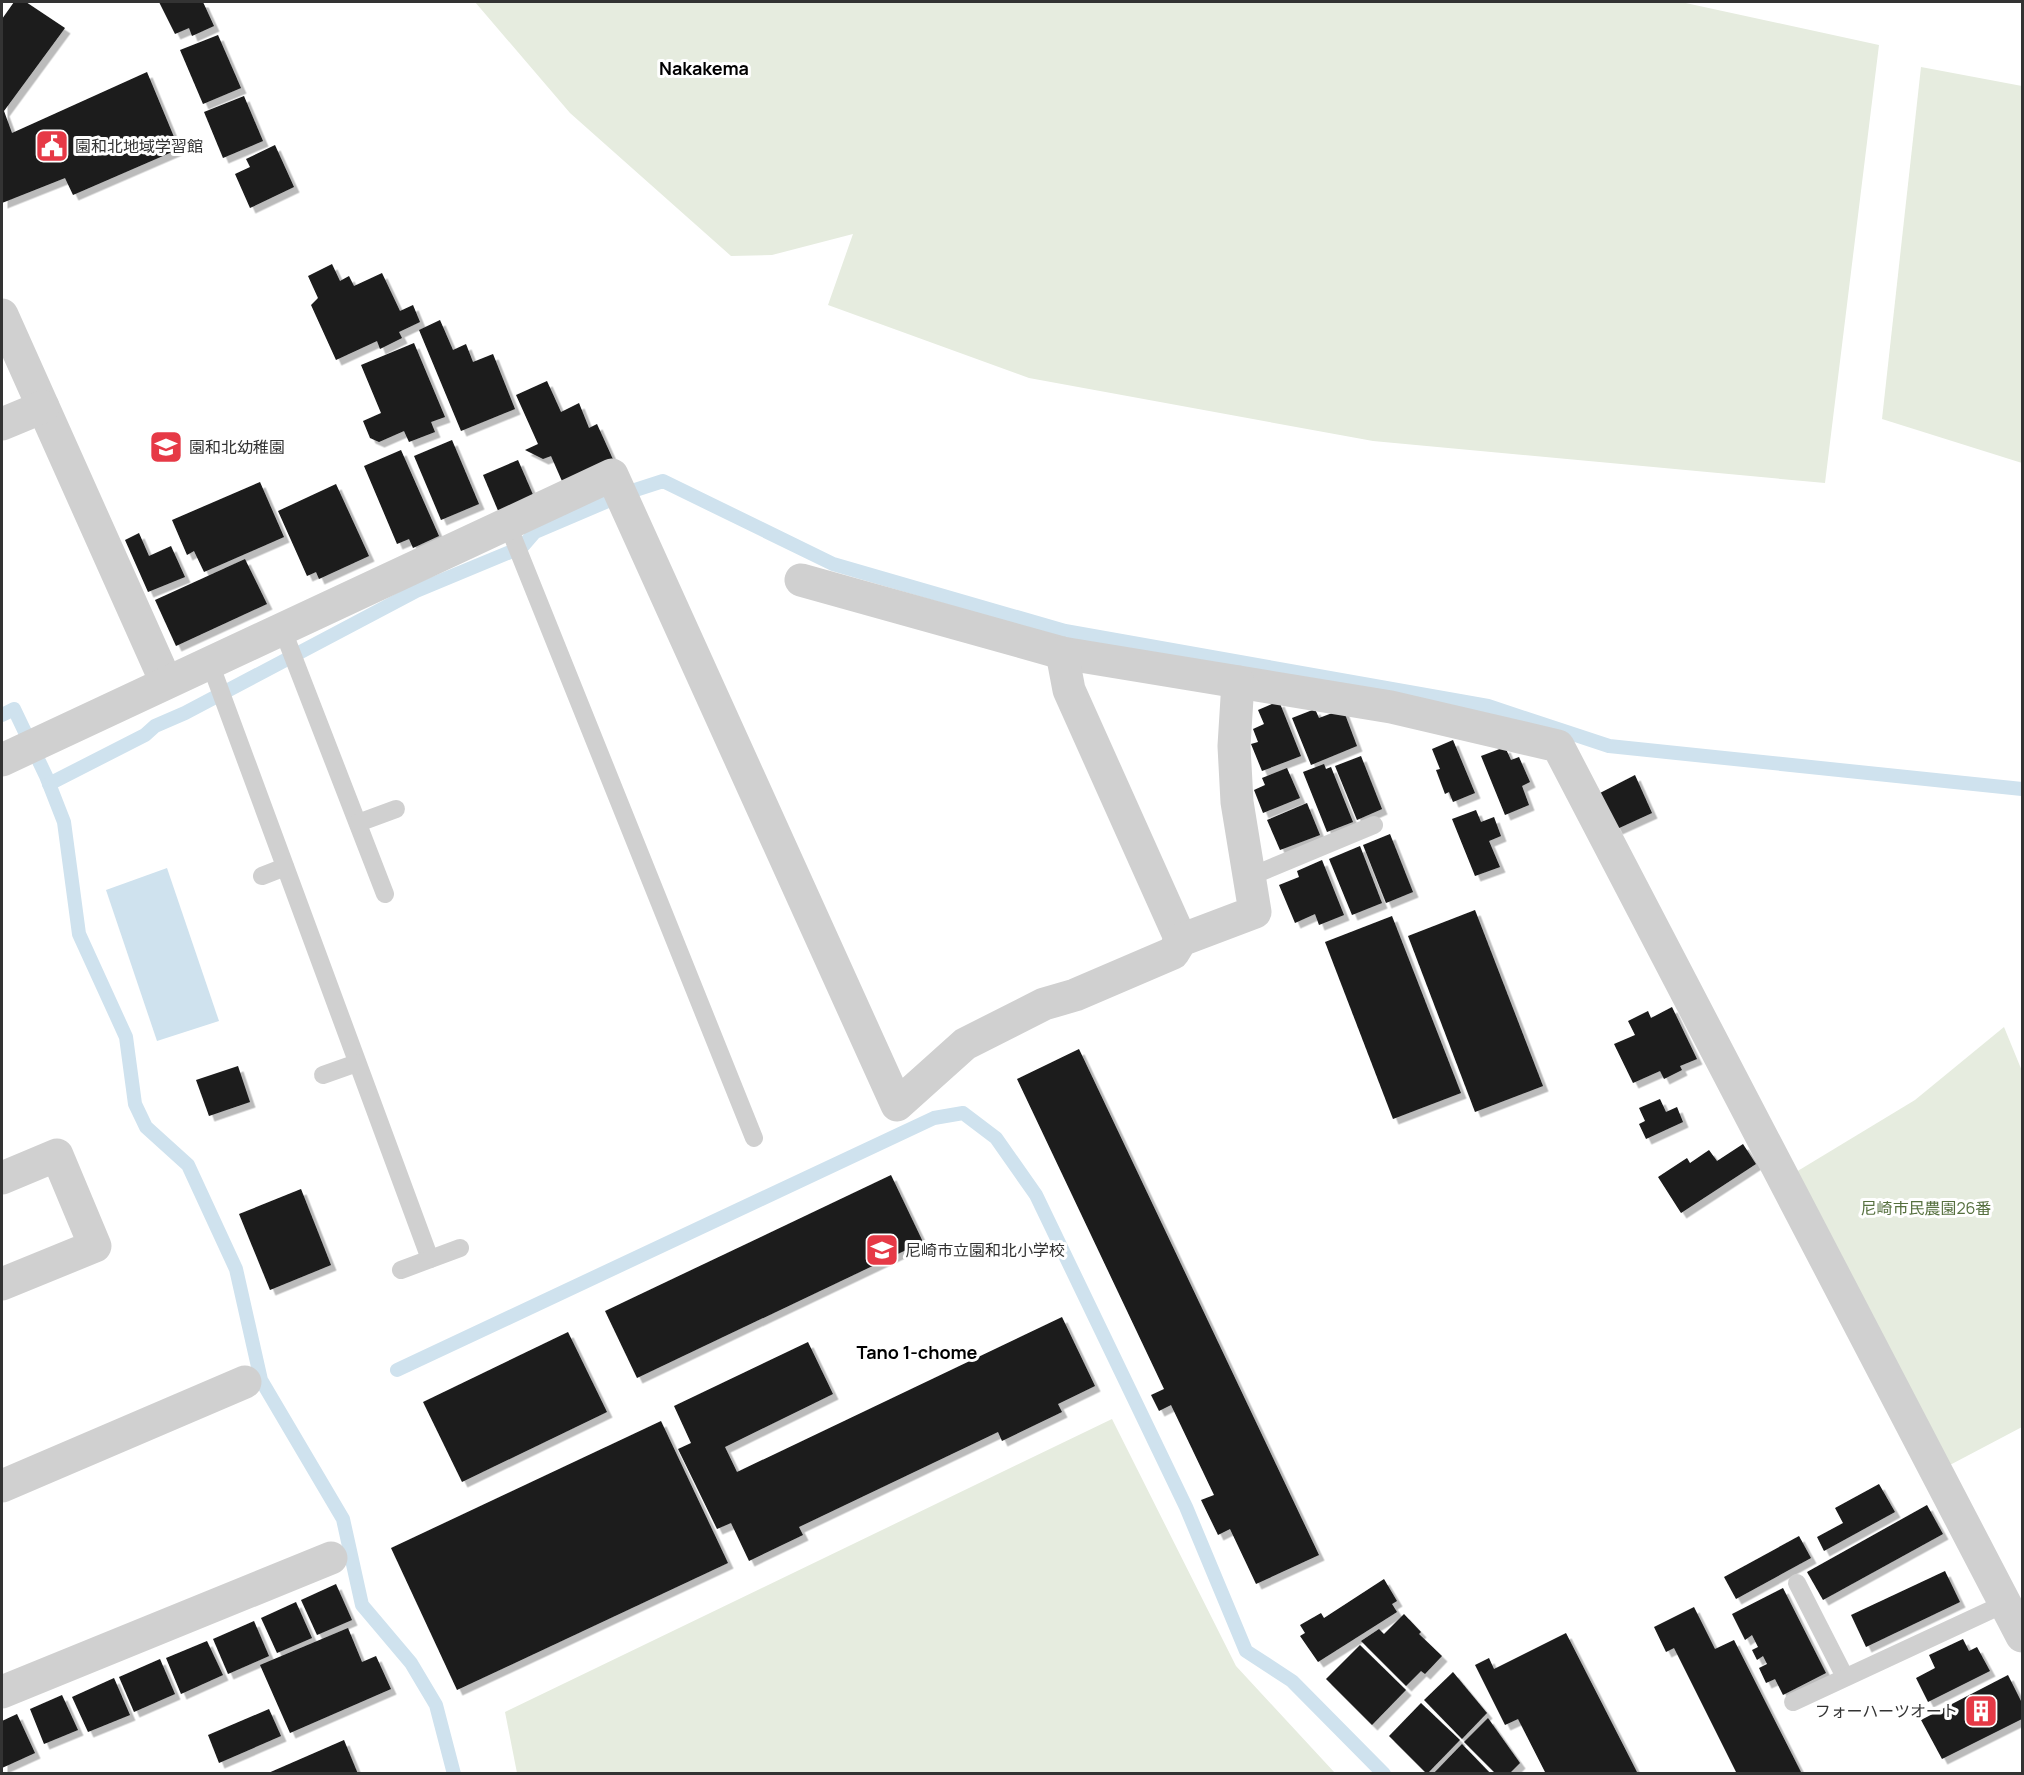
<svg xmlns="http://www.w3.org/2000/svg" width="2024" height="1775" font-family="Manrope,'Noto Sans JP',sans-serif">
	<style>
		.green { fill: #e6ecdf }
		.water { fill: #cfe2ee }
		.lines { fill: none; stroke-linecap: round; stroke-linejoin: round }
		.stream { stroke: #cfe2ee; stroke-width: 14 }
		.building { fill: #1a1a1a; filter: url(#shadow) }
		.service { stroke: #d0d0d0; stroke-width: 18 }
		.minor { stroke: #d0d0d0; stroke-width: 33 }
		.labels { text-anchor: middle; dominant-baseline: central; stroke-width: 6; stroke-linejoin: round; paint-order: stroke }
		.poi-label { font-size: 16px; fill: #333; stroke: #fff; text-anchor: start }
		.park-label { font-size: 16px; fill: #56703f; stroke: #fff }
		.neighbourhood-label { font-size: 18px; font-weight: bold; fill: #000; stroke: #fff }
	</style>
	<defs>
		<filter id="shadow"><feDropShadow dx="5.5" dy="5.5" stdDeviation="0" flood-color="#0004"/></filter>
	</defs>
	<rect width="100%" height="100%" fill="#fff"/>
	<g class="green">
		<path d="M475,2h1206l198,43 -54,438 -452,-42 -344,-63 -201,-73 25,-71 -81,21 -41,1 -161,-143z"/>
		<path d="M1921,67l101,19v377l-140,-44z"/>
		<path d="M2004,1027l18,44v356l-74,39 -152,-294 119,-72z"/>
		<path d="M1112,1419l124,247 99,107h-818l-12,-61z"/>
	</g>
	<path class="water" d="M167,868l52,153 -62,20 -51,-151z"/>
	<g class="lines">
		<g class="stream">
			<path d="M2,715l12,-6 32,67 18,46 15,112 47,103 9,67 11,23 42,38 48,104 25,111 82,139 19,86 49,58 25,42 18,69"/>
			<path d="M49,784l96,-49 10,-9 30,-13 231,-122 106,-44 13,-15 94,-40 34,-11 170,83 232,67 423,75 121,40 413,43"/>
			<path d="M397,1370l537,-252 29,-5 33,25 40,57 150,312 60,144 46,30 92,93"/>
		</g>
	</g>
	<g class="building">
		<path d="M14,2h12l39,26 -61,83 8,22 135,-61 32,77 -106,46 -8,-17 -63,25v-184z"/>
		<path d="M159,2h44l11,24 -22,10 -3,-8 -14,6z"/>
		<path d="M218,35l23,53 -38,16 -23,-54z"/>
		<path d="M244,96l19,45 -40,17 -19,-46z"/>
		<path d="M275,145l19,42 -44,21 -15,-34 15,-7 -4,-8z"/>
		<path d="M332,264l8,17 9,-5 5,10 28,-13 18,38 13,-6 7,17 -21,10 3,6 -22,11 -3,-8 -41,19 -25,-55 7,-7 -10,-22z"/>
		<path d="M440,320l13,30 13,-6 7,18 20,-8 22,55 -54,22 -42,-101z"/>
		<path d="M414,343l31,74 -14,5 4,10 -26,10 -5,-11 -25,11 -9,-4 -7,-17 18,-8 -20,-48z"/>
		<path d="M547,381l14,31 18,-9 10,25 8,-4 19,42 -51,22 -14,-32 -8,3 -18,-9 13,-6 -22,-49z"/>
		<path d="M452,440l27,64 -38,16 -27,-64z"/>
		<path d="M401,450l38,86 -26,12 -4,-9 -12,5 -33,-78z"/>
		<path d="M518,460l16,37 -35,16 -16,-38z"/>
		<path d="M260,482l24,55 -80,35 -10,-21 -7,4 -15,-35z"/>
		<path d="M336,484l33,72 -50,23 -3,-7 -9,4 -29,-65z"/>
		<path d="M139,533l10,23 22,-10 14,31 -37,15 -23,-52z"/>
		<path d="M245,559l22,45 -91,42 -21,-46z"/>
		<path d="M1279,701l22,55 -39,15 -11,-27 7,-2 -5,-13 11,-5 -6,-14z"/>
		<path d="M1315,709l4,9 24,-9 14,37 -46,19 -19,-47z"/>
		<path d="M1453,740l22,53 -22,9 -4,-10 -4,2 -9,-24 4,-1 -8,-20z"/>
		<path d="M1505,747l6,13 8,-3 11,25 -8,4 7,19 -24,10 -24,-59z"/>
		<path d="M1361,756l21,53 -25,11 -22,-54z"/>
		<path d="M1324,764l2,5 5,-2 22,55 -26,10 -24,-60z"/>
		<path d="M1287,768l13,30 -37,15 -9,-23 11,-5 -3,-7z"/>
		<path d="M1635,775l17,38 -35,16 -17,-36z"/>
		<path d="M1307,803l13,32 -40,15 -13,-30z"/>
		<path d="M1476,810l5,12 13,-5 7,19 -12,5 11,26 -25,9 -23,-57z"/>
		<path d="M1390,834l23,58 -27,11 -23,-58z"/>
		<path d="M1360,846l22,57 -30,12 -23,-56z"/>
		<path d="M1322,860l22,55 -25,10 -4,-11 -20,9 -16,-38 20,-8 -2,-6z"/>
		<path d="M1475,910l68,176 -68,26 -67,-176z"/>
		<path d="M1392,916l69,177 -68,26 -68,-177z"/>
		<path d="M1672,1007l25,52 -17,7 2,4 -18,9 -4,-8 -27,12 -19,-39 21,-9 -7,-14 20,-10 3,7z"/>
		<path d="M1079,1049l240,506 -63,29 -26,-55 -12,6 -17,-35 13,-5 -43,-90 -12,6 -8,-16 13,-6 -147,-310z"/>
		<path d="M238,1066l12,36 -41,14 -13,-36z"/>
		<path d="M1660,1099l6,13 11,-5 6,15 -37,17 -7,-15 6,-3 -6,-13z"/>
		<path d="M1743,1144l13,20 -75,49 -23,-36 29,-19 3,5 19,-13 8,11z"/>
		<path d="M891,1175l32,67 -286,136 -32,-67z"/>
		<path d="M301,1189l30,76 -61,25 -31,-76z"/>
		<path d="M1062,1317l33,69 -37,18 4,8 -60,29 -4,-9 -199,95 4,8 -54,26 -18,-38 -14,6 -39,-80 13,-6 -17,-37 134,-64 25,52 -108,53 12,25z"/>
		<path d="M568,1332l39,80 -145,70 -39,-80z"/>
		<path d="M661,1421l67,142 -271,127 -66,-142z"/>
		<path d="M1879,1484l16,28 -71,39 -7,-14 26,-14 -8,-15z"/>
		<path d="M1927,1505l16,29 -120,66 -16,-28z"/>
		<path d="M1799,1536l12,22 -75,41 -12,-22z"/>
		<path d="M1945,1571l15,31 -94,45 -15,-32z"/>
		<path d="M1384,1579l13,22 -5,3 5,8 -79,50 -18,-26 5,-3 -5,-8 21,-12 3,5z"/>
		<path d="M336,1584l16,36 -35,15 -16,-35z"/>
		<path d="M1783,1588l43,85 -43,22 -8,-16 -9,4 -7,-15 8,-4 -4,-8 -6,4 -5,-10 6,-3 -6,-12 -7,5 -13,-26z"/>
		<path d="M296,1602l16,36 -35,15 -16,-35z"/>
		<path d="M1694,1607l21,42 19,-9 68,134h-65l-63,-126 -8,4 -12,-25z"/>
		<path d="M1404,1614l17,18 -2,2 23,22 -17,18 -4,-3 -15,15 -45,-45 18,-12 5,5z"/>
		<path d="M254,1621l15,35 -41,18 -15,-35z"/>
		<path d="M348,1628l14,34 14,-6 15,33 -101,44 -30,-68z"/>
		<path d="M1566,1633l72,141h-92l-28,-55 -13,6 -30,-60 14,-7 5,11z"/>
		<path d="M1963,1639l6,12 8,-4 13,24 -62,31 -12,-24 19,-10 -6,-13z"/>
		<path d="M207,1641l16,34 -42,19 -15,-36z"/>
		<path d="M1360,1645l46,45 -34,35 -46,-46z"/>
		<path d="M160,1659l15,35 -41,18 -15,-35z"/>
		<path d="M1453,1672l34,41 -25,26 -38,-39z"/>
		<path d="M2008,1675l14,28v16l-80,40 -21,-39z"/>
		<path d="M114,1678l16,37 -42,17 -16,-35z"/>
		<path d="M62,1695l16,35 -34,14 -14,-35z"/>
		<path d="M1421,1703l39,37 -33,34 -38,-38z"/>
		<path d="M269,1709l12,27 -62,27 -11,-28z"/>
		<path d="M17,1714l18,39 -33,15v-47z"/>
		<path d="M1488,1718l32,45 -11,11h-13l-32,-32z"/>
		<path d="M344,1740l14,34h-92z"/>
		<path d="M1462,1744l29,30h-58z"/>
	</g>
	<g class="lines">
		<g class="service">
			<path d="M508,525l246,613"/>
			<path d="M282,628l103,266"/>
			<path d="M210,663l220,596"/>
			<path d="M358,823l38,-14"/>
			<path d="M262,876l23,-9"/>
			<path d="M1249,877l125,-52"/>
			<path d="M323,1075l34,-12"/>
			<path d="M401,1270l59,-22"/>
			<path d="M1797,1583l48,94"/>
			<path d="M1793,1702l213,-99"/>
		</g>
		<g class="minor">
			<path d="M2,315l164,367"/>
			<path d="M2,424l41,-17"/>
			<path d="M801,580l261,73 329,54 167,39 464,890"/>
			<path d="M1062,653l7,37 112,250"/>
			<path d="M2,760l610,-285 285,630 68,-61 79,-40 31,-9 98,-42 8,-13 74,-28 -18,-110 -3,-56 4,-64"/>
			<path d="M2,1178l55,-23 38,91 -93,38"/>
			<path d="M2,1486l243,-104"/>
			<path d="M2,1692l329,-134"/>
		</g>
	</g>
	<defs>
		<g id="civic-square" transform="scale(1.725)"><rect x="-9" y="-9" width="18" height="18" rx="4" fill="#e63946" stroke="#fff"/><path d="M-.6-6.5H3V-4.5H.6V-3L4-1V1h2V6H-6V1h2V-1L-.6-3ZM-1.2 2.5V6h2.4V2.5Z" fill="#fff"/></g>
		<g id="school-square" transform="scale(1.725)"><rect x="-9" y="-9" width="18" height="18" rx="4" fill="#e63946" stroke="#fff"/><path d="M0-5L7-2L0 1L-7-2ZM-4 1L0 2.5L4 1V4Q0 6-4 4Z" fill="#fff"/></g>
		<g id="building-square" transform="scale(1.725)"><rect x="-9" y="-9" width="18" height="18" rx="4" fill="#e63946" stroke="#fff"/><path d="M-4-6H4V6H1V3H-1V6H-4ZM-2.5-4.3h1.7v1.8h-1.7ZM.8-4.3h1.7v1.8H.8ZM-2.5-1h1.7V.8h-1.7ZM.8-1h1.7V.8H.8Z" fill="#fff"/></g>
	</defs>
	<g fill-rule="evenodd">
		<use href="#civic-square" x="52" y="146"/>
		<use href="#school-square" x="166" y="447"/>
		<use href="#school-square" x="882" y="1250"/>
		<use href="#building-square" x="1981" y="1711"/>
	</g>
	<g class="labels">
		<g class="poi-label">
			<text x="75" y="146">園和北地域学習館</text>
			<text x="189" y="447">園和北幼稚園</text>
			<text x="905" y="1250">尼崎市立園和北小学校</text>
			<text x="1958" y="1711" text-anchor="end">フォーハーツオート</text>
		</g>
		<g class="park-label">
			<text x="1926" y="1208">尼崎市民農園26番</text>
		</g>
		<g class="neighbourhood-label">
			<text x="704" y="68">Nakakema</text>
			<text x="917" y="1352">Tano 1-chome</text>
		</g>
	</g>
	<rect width="2024" height="1775" fill="none" stroke="#333333" stroke-width="6"/>
</svg>
